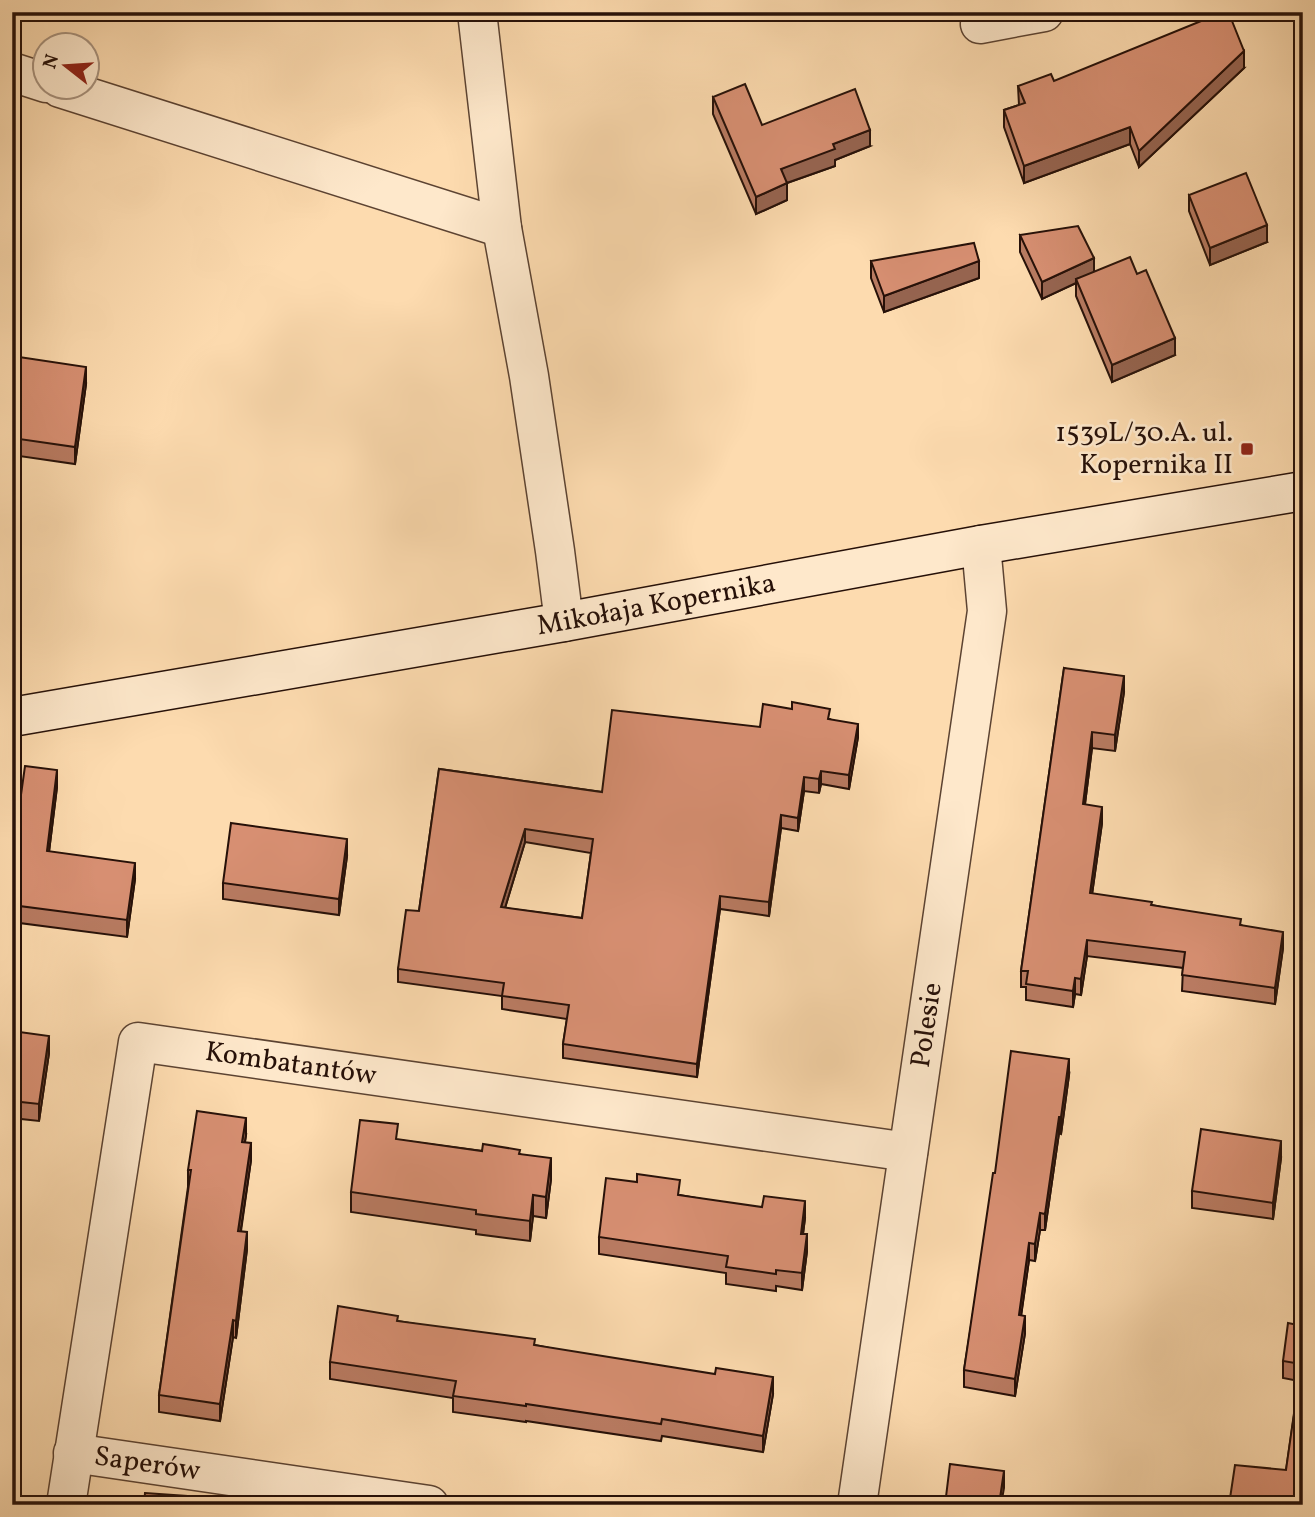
<svg xmlns="http://www.w3.org/2000/svg" width="1315" height="1517" font-family="Vollkorn,serif">
	<style>
		.lines { fill: none; stroke-linecap: round; stroke-linejoin: round }
		.street-casing { stroke: #5c4332; stroke-width: 41 }
		.secondary-casing { stroke: #261008; stroke-width: 41 }
		.street { stroke: #fee8cb; stroke-width: 38 }
		.secondary { stroke: #fee8cb; stroke-width: 38 }
		.wall { fill: #b97b62; stroke: #261008; stroke-width: 2; fill-rule: evenodd }
		.shaded-wall { fill: #966450; stroke: #261008; stroke-width: 2 }
		.building { fill: #d78f72; stroke: #261008; stroke-width: 2; fill-rule: evenodd }
		.poi-dot { fill: #8f2418; stroke: #fee8cb; stroke-width: 2.5 }
		.labels { text-anchor: middle; dominant-baseline: central; stroke-width: 5; stroke-linejoin: round; paint-order: stroke }
		.poi-label { font-size: 28px; fill: #261008; stroke: #fee8cb; text-anchor: end }
		.street-label { font-size: 28px; fill: #261008; stroke: #fee8cb }
	</style>
	<rect width="100%" height="100%" fill="#fddbaf"/>
	<filter id="stains"><feTurbulence type="fractalNoise" baseFrequency=".00286" numOctaves="4"/><feColorMatrix values="0 0 0 0 .2 0 0 0 0 .09 0 0 0 0 .02 0 0 0 .5 -.17"/></filter>
	<radialGradient id="worn" r=".72"><stop offset=".6" stop-color="#630" stop-opacity="0"/><stop offset="1" stop-color="#630" stop-opacity=".3"/></radialGradient>
	<g class="lines">
		<g class="street-casing">
			<g id="street">
				<path d="M477,12l25,216 27,148 26,175 9,71"/>
				<path d="M980,24l64,-12"/>
				<path d="M12,72l34,11"/>
				<path d="M60,88l442,140"/>
				<path id="s1" d="M73,1453l356,52"/>
				<path id="s2" d="M66,1505l72,-463 770,110"/>
				<path id="s3" d="M857,1505l130,-894 -6,-66"/>
			</g>
		</g>
		<g class="secondary-casing">
			<g id="secondary">
				<path id="s4" d="M12,717l552,-95 417,-77 322,-54"/>
			</g>
		</g>
		<use href="#street" class="street"/>
		<use href="#secondary" class="secondary"/>
	</g>
	<g class="wall">
		<path d="M1244,68l-105,99 -9,-23 -106,39 -20,-56v-17l15,-5 -1,-19 36,-5z"/>
		<path d="M713,97l49,28 108,21 -35,14v6l-48,17v17l-31,14 -43,-100z"/>
		<path d="M1189,195l78,47 -57,23 -21,-54z"/>
		<path d="M1020,235l74,37 81,83 -63,27 -36,-86v-13l-34,16 -22,-47z"/>
		<path d="M871,261l108,17 -95,34 -13,-34z"/>
		<path d="M86,384l-11,80 -63,-9v-48z"/>
		<path d="M1064,668l60,24 -9,59 -23,-3 -7,56 17,19 -10,71 60,11 89,20 42,23 -8,56 -93,-13 1,-23 -96,-12 -6,39 -6,-1 -2,13 -47,-7v-13h-5v-16z"/>
		<path d="M830,719l28,18 -9,52 -28,-5 -2,9 -15,-2 -6,40 -17,-3 -12,88 -49,-7 -23,168 -134,-19v-14l4,-25 -65,-10v-13l-104,-14v-13l21,-58 20,-142 163,23 158,-65zM525,842l66,11 -9,65 -77,-10z"/>
		<path d="M57,787l-8,65 86,27 -8,58 -115,-15v-63z"/>
		<path d="M347,856l-8,59 -116,-16v-16z"/>
		<path d="M12,1031l37,22 -10,68 -27,-3z"/>
		<path d="M1069,1075l-8,59 -2,-1 -14,97h-5l-5,31 -6,-1 -8,55 4,18 -10,63 -51,-9v-17l31,-197z"/>
		<path d="M246,1135l-1,7 6,18 -10,71 6,18 -11,89 -3,-1 -13,84 -61,-9v-17l29,-208v-17z"/>
		<path d="M398,1140l84,11 38,3 31,25 -5,39 -13,-2 -3,25 -54,-7v-4l-125,-18v-20z"/>
		<path d="M1281,1158l-8,61 -81,-11v-17z"/>
		<path d="M680,1195l125,23 -2,16 4,17 -5,39 -26,-4v5l-50,-7v-11l-127,-19v-17z"/>
		<path d="M398,1321l137,24 238,49 -10,58 -101,-16 -1,5 -135,-20v1l-73,-10v-14l-123,-19v-17z"/>
		<path d="M1303,1326v179l-17,-35 13,-89 -16,-3v-17z"/>
	</g>
	<g class="shaded-wall">
		<path d="M1244,51v17l-105,99v-16z"/>
		<path d="M1130,127v17l-106,39v-17z"/>
		<path d="M870,130v16l-35,14v6l-54,19v-16l52,-25z"/>
		<path d="M787,183v17l-31,14v-17z"/>
		<path d="M1267,225v17l-57,23v-17z"/>
		<path d="M1094,258v16l-18,5v4l-34,16v-17z"/>
		<path d="M979,261v17l-95,34v-16z"/>
		<path d="M1175,338v17l-63,27v-17z"/>
		<path d="M86,367v17l-11,80v-17z"/>
		<path d="M1124,676v16l-9,59v-16z"/>
		<path d="M858,724v13l-9,52v-14z"/>
		<path d="M1092,732v16l-9,72v-16z"/>
		<path d="M57,770v17l-10,81v-17z"/>
		<path d="M821,771v13l-2,9v-14z"/>
		<path d="M804,777v14l-6,40v-13z"/>
		<path d="M1102,807v16l-12,86v-16z"/>
		<path d="M781,815v13l-12,88v-14z"/>
		<path d="M525,829v13l-24,79v-14z"/>
		<path d="M347,839v17l-8,59v-16z"/>
		<path d="M135,863v16l-8,58v-17z"/>
		<path d="M720,896v13l-23,168v-13z"/>
		<path d="M1283,932v16l-8,56v-16z"/>
		<path d="M1087,940v16l-6,39v-16z"/>
		<path d="M1075,978v16l-2,13v-16z"/>
		<path d="M49,1036v17l-10,68v-17z"/>
		<path d="M1069,1059v16l-8,59v-17z"/>
		<path d="M1059,1117v16l-14,97v-16z"/>
		<path d="M246,1118v17l-4,23v-16z"/>
		<path d="M1281,1141v17l-8,61v-16z"/>
		<path d="M251,1143v17l-13,88v-17z"/>
		<path d="M551,1158v21l-5,39v-21z"/>
		<path d="M19,1171v16l-7,49v-17z"/>
		<path d="M533,1195v21l-3,25v-20z"/>
		<path d="M805,1201v17l-4,32v-16z"/>
		<path d="M1040,1213v17l-5,31v-17z"/>
		<path d="M247,1232v17l-11,89v-17z"/>
		<path d="M807,1234v17l-5,39v-17z"/>
		<path d="M1029,1243v17l-10,71v-16z"/>
		<path d="M1025,1316v17l-10,63v-17z"/>
		<path d="M233,1320v17l-13,84v-17z"/>
		<path d="M773,1377v17l-10,58v-16z"/>
		<path d="M1004,1471v17l-3,17h-2z"/>
	</g>
	<g class="building">
		<path d="M1230,16l14,35 -105,100 -9,-24 -106,39 -20,-56 21,-7 -7,-17 33,-12 3,7 152,-62z"/>
		<path d="M745,84l17,41 93,-36 15,41 -37,14 2,5 -54,20 6,14 -31,14 -43,-100z"/>
		<path d="M1246,173l21,52 -57,23 -21,-53z"/>
		<path d="M1078,226l16,32 -52,24 -22,-47z"/>
		<path d="M974,243l5,18 -95,35 -13,-35z"/>
		<path d="M1130,257l7,17 9,-4 29,68 -63,27 -36,-86z"/>
		<path d="M19,357l67,10 -11,80 -63,-9v-31z"/>
		<path d="M1064,668l60,8 -9,59 -23,-3 -9,72 19,3 -12,86 62,9 -1,3 90,14 -1,6 43,7 -8,56 -93,-13 3,-23 -98,-12 -6,39 -6,-1 -2,13 -47,-7 2,-13h-7z"/>
		<path d="M792,702l38,7 -2,10 30,5 -9,51 -28,-4 -2,8 -15,-2 -6,41 -17,-3 -12,87 -49,-6 -23,168 -134,-20 6,-39 -67,-9 2,-13 -106,-14 8,-59 13,1 20,-142 163,23 10,-82 148,17 3,-23 29,5zM525,829l68,10 -11,79 -81,-11z"/>
		<path d="M25,766l32,4 -10,81 88,12 -8,57 -115,-15v-46z"/>
		<path d="M231,823l116,16 -8,60 -116,-16z"/>
		<path d="M12,1031l37,5 -10,68 -27,-3z"/>
		<path d="M1011,1051l58,8 -8,58h-2l-14,97 -5,-1 -5,31 -6,-1 -10,72 6,1 -10,63 -51,-9 29,-197h2z"/>
		<path d="M197,1111l49,7 -4,24 9,1 -13,88 9,1 -11,89 -3,-1 -13,84 -61,-9 32,-225h-3z"/>
		<path d="M360,1120l38,4 -2,15 86,12 1,-7 37,6 -1,4 32,4 -5,39 -13,-2 -3,26 -54,-7v-4l-125,-18z"/>
		<path d="M1201,1129l80,12 -8,62 -81,-12z"/>
		<path d="M12,1169l7,2 -7,48z"/>
		<path d="M637,1174l43,6 -2,15 84,12 2,-11 41,5 -4,33h6l-5,39 -26,-3v4l-50,-7 2,-11 -129,-19 7,-59 31,4z"/>
		<path d="M338,1306l60,10 -1,5 138,18 -1,6 181,29 1,-6 57,9 -10,59 -101,-17 -1,5 -135,-20v2l-73,-10 3,-15 -126,-19z"/>
		<path d="M1288,1323l15,3v179h-74l6,-40 51,5 15,-106 -18,-3z"/>
		<path d="M950,1464l54,7 -5,34h-54z"/>
		<path d="M145,1493l56,4 -1,8h-56z"/>
	</g>
	<rect class="poi-dot" x="1240" y="442" width="14" height="14" rx="3.5"/>
	<g class="labels">
		<g class="poi-label">
			<text x="1233" y="433">1539L/30.A. ul.<tspan x="1233" dy="32">Kopernika II</tspan></text>
		</g>
		<g class="street-label">
			<text stroke="none"><textPath href="#s4" startOffset="654">Mikołaja Kopernika</textPath></text>
			<text stroke="none"><textPath href="#s3" startOffset="485">Polesie</textPath></text>
			<text stroke="none"><textPath href="#s2" startOffset="623">Kombatantów</textPath></text>
			<text stroke="none"><textPath href="#s1" startOffset="75">Saperów</textPath></text>
		</g>
	</g>
	<rect width="1315" height="1517" fill="none" stroke="#fddbaf" stroke-width="42"/>
	<rect x="14" y="14" width="1287" height="1489" fill="none" stroke="#261008" stroke-width="3.5"/>
	<rect x="21" y="21" width="1273" height="1475" fill="none" stroke="#261008" stroke-width="2"/>
	<g transform="translate(66 66) rotate(287)"><circle r="33" fill="#fee8cb" stroke="#a8927d" stroke-width="2"/>
	<path d="M0-5L12 26L0 18L-12 26Z" fill="#8f2418"/>
	<text y="-10" font-size="19" font-weight="bold" text-anchor="middle" fill="#261008">N</text>
	</g>
	<rect width="100%" height="100%" filter="url(#stains)"/>
	<rect width="100%" height="100%" fill="url(#worn)"/>
</svg>
